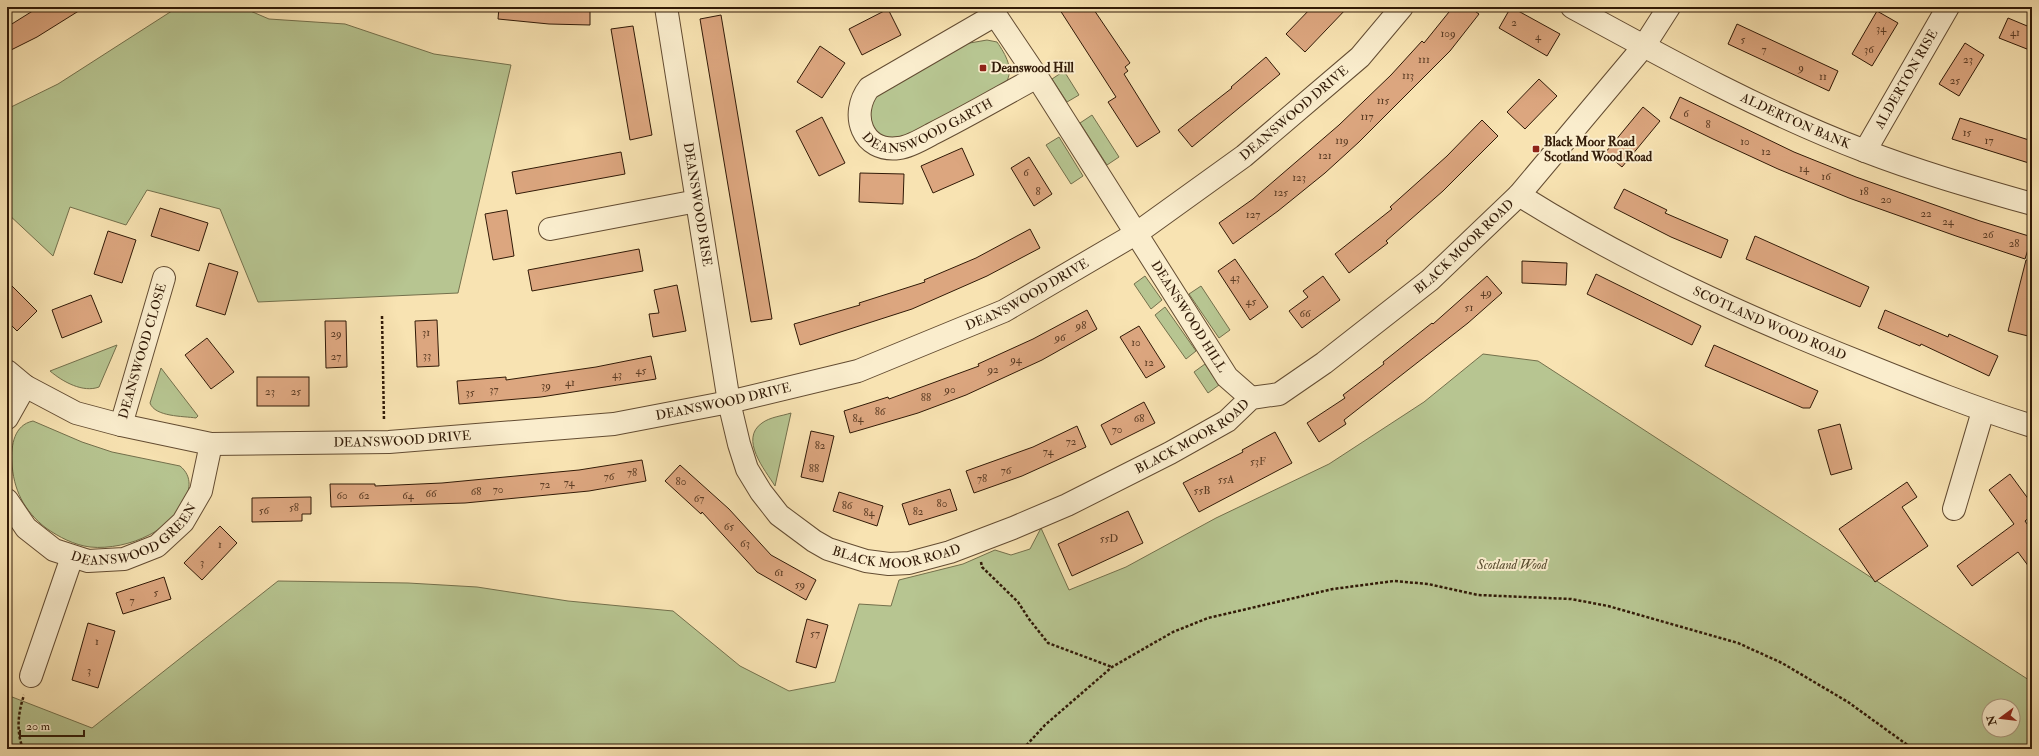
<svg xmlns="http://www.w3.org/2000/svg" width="2039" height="756" font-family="'IM FELL Double Pica',serif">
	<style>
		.green { fill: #b7c591; stroke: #74704c; fill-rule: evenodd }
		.building { fill: #dca67f; stroke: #311a07 }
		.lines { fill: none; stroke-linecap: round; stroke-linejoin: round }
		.minor-casing { stroke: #634c32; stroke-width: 24 }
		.path { stroke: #311a07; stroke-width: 2.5; stroke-dasharray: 3 2; stroke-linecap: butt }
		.minor { stroke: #faedcd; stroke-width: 22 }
		.poi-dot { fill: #8f2418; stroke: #faedcd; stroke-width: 1.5 }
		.labels { text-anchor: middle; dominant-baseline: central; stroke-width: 4; stroke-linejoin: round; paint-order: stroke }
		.number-label { font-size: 11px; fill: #5c3d25 }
		.poi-label { font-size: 13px; font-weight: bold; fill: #311a07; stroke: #faedcd; text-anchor: start }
		.street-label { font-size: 13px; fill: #311a07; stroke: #faedcd }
		.park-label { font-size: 13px; font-style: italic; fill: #594d30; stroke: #faedcd }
	</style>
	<rect width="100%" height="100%" fill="#f8e3b2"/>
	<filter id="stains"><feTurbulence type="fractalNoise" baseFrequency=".005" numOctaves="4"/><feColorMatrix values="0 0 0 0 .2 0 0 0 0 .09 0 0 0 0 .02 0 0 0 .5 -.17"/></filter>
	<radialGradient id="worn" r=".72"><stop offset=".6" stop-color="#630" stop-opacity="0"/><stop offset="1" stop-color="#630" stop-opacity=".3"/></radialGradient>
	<g class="green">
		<path d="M178,7h63l28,12 76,5 89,30 77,11 -53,228 -200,9 -38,-93 -73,-19 -21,35 -56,-18 -17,49 -46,-43v-104l51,-25z"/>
		<path d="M987,40l10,2c9,13 17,27 9,41l-92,49c-13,5 -35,13 -43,-4 -3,-6 -3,-16 -4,-22l10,-13 87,-49z"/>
		<path d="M1064,71l15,24 -12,7 -15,-23z"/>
		<path d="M1092,115l27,42 -12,8 -27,-42z"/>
		<path d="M1059,137l24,39 -12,8 -25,-39z"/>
		<path d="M1145,276l17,24 -11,9 -17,-25z"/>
		<path d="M1201,286l29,44 -11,8 -30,-44z"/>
		<path d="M1165,307l31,44 -10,8 -31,-44z"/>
		<path d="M117,345l-18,42c-16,6 -36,-5 -49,-16z"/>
		<path d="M1483,354l55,7 494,321v67h-2025v-54l85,33 186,-147 130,2 69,4 91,14 105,10 67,55 49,25 46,-9 24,-78 32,2 8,-26 64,-16 32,-14 16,5 19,-6 11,-21 28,62 57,-23 90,-49 113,-54 95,-62zM1989,706h24v24h-24z"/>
		<path d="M1205,364l14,21 -11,8 -14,-21z"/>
		<path d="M161,368l37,48 -2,2c-13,-2 -41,-1 -46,-15z"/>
		<path d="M791,413l-16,73c-10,-16 -36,-47 -13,-63 8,-6 20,-7 29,-10z"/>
		<path d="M33,421l49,21 30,10 68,14c26,21 -10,59 -31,69 -17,9 -40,14 -59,12 -16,-2 -31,-10 -44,-19 -22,-17 -33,-39 -34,-66 -1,-17 2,-37 21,-41z"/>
	</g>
	<g class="building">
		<path d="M39,7h46l-48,30 -30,15v-25z"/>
		<path d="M499,7h91v18l-41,-1 -51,-5z"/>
		<path d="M1058,7h34l38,56 -5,4 3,4 -4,3 36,58 -23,15 -29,-45 8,-5z"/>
		<path d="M1312,7h36l-43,45 -19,-18z"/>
		<path d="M1453,7h16l10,7 -29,37 -91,91 -34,31 -47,38 -45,33 -14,-21 34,-24 86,-74 52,-50 31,-34 2,2z"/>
		<path d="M1511,7l49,27 -13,22 -48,-28z"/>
		<path d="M888,9l13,26 -39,20 -13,-26z"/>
		<path d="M1877,11l21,12 -26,43 -20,-12z"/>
		<path d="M721,15l51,304 -21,3 -51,-303z"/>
		<path d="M2008,18l24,10v23l-33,-13z"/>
		<path d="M1737,24l101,47 -9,20 -101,-47z"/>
		<path d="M633,26l19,109 -22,5 -19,-111z"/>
		<path d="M1965,43l19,12 -25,41 -20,-12z"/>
		<path d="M820,46l25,17 -23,35 -25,-16z"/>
		<path d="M1266,57l14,17 -88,73 -14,-17 54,-42 -1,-1z"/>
		<path d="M1539,79l18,17 -32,33 -18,-17z"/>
		<path d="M1680,97l114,55 62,25 124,44 52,16 -7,22 -69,-23 -107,-38 -71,-29 -65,-30 -43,-21z"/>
		<path d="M1643,107l17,14 -38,46 -17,-14z"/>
		<path d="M822,117l23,46 -26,13 -23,-45z"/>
		<path d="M1960,118l72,23v23l-80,-25z"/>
		<path d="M1482,120l16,16 -55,55 -57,50 2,2 -39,30 -14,-19 57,-45 -2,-2 57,-51z"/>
		<path d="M962,148l12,27 -41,18 -12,-27z"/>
		<path d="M621,152l4,22 -109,20 -4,-22z"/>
		<path d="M1029,157l23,37 -18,12 -23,-38z"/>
		<path d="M860,173l44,1 -1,30 -44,-2z"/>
		<path d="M1624,189l43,21 -2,3 63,27 -7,18 -50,-21 -57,-29z"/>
		<path d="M160,208l48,15 -9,28 -48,-15z"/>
		<path d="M507,210l7,46 -21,4 -8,-46z"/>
		<path d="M1030,229l10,19 -53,28 -75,33 -112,36 -6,-21 66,-19 -1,-2 66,-21 -1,-2 52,-22z"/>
		<path d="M108,231l28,9 -14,43 -28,-9z"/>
		<path d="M1755,236l114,51 -9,20 -114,-48z"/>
		<path d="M639,249l4,22 -111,20 -4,-21z"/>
		<path d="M1235,259l33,48 -18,13 -32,-49z"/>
		<path d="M2026,260h6v77l-24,-6z"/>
		<path d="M1522,261l45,2 -1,22 -44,-2z"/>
		<path d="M209,263l29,9 -13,43 -29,-9z"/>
		<path d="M1596,274l105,52 -9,19 -105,-51z"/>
		<path d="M1323,276l17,24 -38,28 -13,-17 19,-14 -5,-6z"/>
		<path d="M1487,276l15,17 -34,30 -124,97 2,4 -27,18 -12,-19 38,-25 -2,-3 41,-31 -1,-2 49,-39 1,1z"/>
		<path d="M7,281l30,30 -20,20 -10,-10z"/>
		<path d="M677,285l9,46 -33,6 -4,-23 10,-1 -5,-23z"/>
		<path d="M91,295l11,27 -40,16 -10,-28z"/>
		<path d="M1087,310l10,19 -55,31 -76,35 -48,18 -68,20 -6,-22 44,-14 1,2 90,-33 -1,-2 55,-25z"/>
		<path d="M1885,310l63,27 1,-3 49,22 -9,20 -68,-32 -1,2 -42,-18z"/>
		<path d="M437,320l2,46 -22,1 -2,-46z"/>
		<path d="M325,321h21l1,46 -21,1z"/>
		<path d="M1139,326l26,41 -19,11 -26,-41z"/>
		<path d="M207,338l27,34 -23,17 -26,-34z"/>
		<path d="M1714,345l104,46 -8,17h-7l-98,-42z"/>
		<path d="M651,356l5,23 -115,18 -82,7 -2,-23 49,-4v3l90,-13z"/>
		<rect x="257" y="377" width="52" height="29"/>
		<path d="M1144,402l11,21 -44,22 -10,-20z"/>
		<path d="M1840,424l12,45 -21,6 -13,-45z"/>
		<path d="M1077,426l9,21 -64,29 -48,17 -8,-22 67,-24z"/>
		<path d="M811,431l23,5 -11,46 -22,-5z"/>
		<path d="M1275,432l17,31 -93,49 -16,-29 60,-31 -1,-2z"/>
		<path d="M642,460l4,21 -57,10 -124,12 -134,4 -1,-23h45v2l67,-3 137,-13z"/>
		<path d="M680,465l49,44 42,46 45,25 -10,20 -49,-28 -55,-60 -1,2 -36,-33z"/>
		<path d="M2010,474l22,30v11l-7,6 7,10v40l-14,-19 -46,34 -15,-20 57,-42 -25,-34z"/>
		<path d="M1907,482l10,15 -15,10 26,39 -53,36 -36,-53z"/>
		<path d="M950,489l7,21 -48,15 -7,-21z"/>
		<path d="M839,492l44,14 -6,20 -44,-15z"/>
		<path d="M311,497v17h-9v7l-50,1v-24z"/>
		<path d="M1128,511l15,32 -71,33 -14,-32z"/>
		<path d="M220,526l17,17 -35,37 -18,-17z"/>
		<path d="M164,577l7,22 -48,15 -7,-21z"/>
		<path d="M807,619l21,6 -12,43 -20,-6z"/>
		<path d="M88,623l27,8 -17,57 -26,-8z"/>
	</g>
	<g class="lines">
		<g class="minor-casing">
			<g id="minor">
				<path id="s1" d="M666,7l63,395 10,42 8,25 14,23 18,23 35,26 14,8 38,12 23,3 20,-1 41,-11 63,-24 54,-23 103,-52 57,-32 24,-23 28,-4 45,-31 106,-83 89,-85 125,-149 25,-39"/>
				<path id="s2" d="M990,7l47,70 190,300 24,21"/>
				<path id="s3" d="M1572,7c95,52 191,105 293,144 54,21 111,37 167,53"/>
				<path id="s4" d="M995,15l-126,73c-20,26 -7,65 30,60 10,-1 24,-9 33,-14 36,-18 70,-38 105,-57"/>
				<path id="s5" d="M1865,151l83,-144"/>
				<path id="s6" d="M1519,195c108,68 225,121 343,168 57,23 112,45 170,63"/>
				<path d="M550,229l147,-28"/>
				<path id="s7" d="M7,371l18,15 51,27 45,12 90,19 178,-2 225,-18 115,-22 129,-31 146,-60 133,-78 107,-77 116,-99 42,-50"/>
				<path d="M7,418l18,-32"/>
				<path id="s8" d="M121,425l43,-147"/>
				<path id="s9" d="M7,500l19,28 28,22 34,11 36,-2 33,-13 26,-24 18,-31 10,-47"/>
				<path d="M1954,509l29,-98"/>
				<path d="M31,676l41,-119"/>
			</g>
		</g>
		<g class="path">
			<path d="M382,316l2,105"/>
			<path d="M981,562l1,5 36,35 11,17 19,24 64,24"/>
			<path d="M23,749c-7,-18 -5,-36 1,-54"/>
			<path d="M1023,749l22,-24 67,-58 61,-35 35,-14 125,-29 61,-8 34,3 50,11 93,4 37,7 130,37 44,20 66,39 65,47"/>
		</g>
		<use href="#minor" class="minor"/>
	</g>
	<g class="poi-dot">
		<rect x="979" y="64" width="8" height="8" rx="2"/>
		<rect x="1532" y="145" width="8" height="8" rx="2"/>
	</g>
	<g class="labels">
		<g class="number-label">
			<text x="1514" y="22">2</text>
			<text x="1881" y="28">34</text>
			<text x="2015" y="32">41</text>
			<text x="1448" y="33">109</text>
			<text x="1538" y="36">4</text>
			<text x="1743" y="39">5</text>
			<text x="1764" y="49">7</text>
			<text x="1869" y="49">36</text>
			<text x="1424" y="59">111</text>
			<text x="1968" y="59">23</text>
			<text x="1801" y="67">9</text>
			<text x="1408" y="75">113</text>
			<text x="1823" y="76">11</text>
			<text x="1955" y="80">25</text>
			<text x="1383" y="100">115</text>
			<text x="1686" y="113">6</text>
			<text x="1367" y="116">117</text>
			<text x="1708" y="124">8</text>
			<text x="1967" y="132">15</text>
			<text x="1342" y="140">119</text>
			<text x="1989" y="140">17</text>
			<text x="1745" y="141">10</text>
			<text x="1766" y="151">12</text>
			<text x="1325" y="155">121</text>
			<text x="1804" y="168">14</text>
			<text x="1026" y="172">6</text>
			<text x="1826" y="176">16</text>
			<text x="1299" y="177">123</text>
			<text x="1038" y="191">8</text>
			<text x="1864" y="191">18</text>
			<text x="1281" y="192">125</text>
			<text x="1886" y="199">20</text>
			<text x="1926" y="213">22</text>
			<text x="1253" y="214">127</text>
			<text x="1948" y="221">24</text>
			<text x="1988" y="234">26</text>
			<text x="2014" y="243">28</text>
			<text x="1235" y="277">43</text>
			<text x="1486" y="292">49</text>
			<text x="1251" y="301">45</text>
			<text x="1469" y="307">51</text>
			<text x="1305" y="313">66</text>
			<text x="1081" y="325">98</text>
			<text x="426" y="332">31</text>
			<text x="336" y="333">29</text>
			<text x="1060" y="337">96</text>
			<text x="1136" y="342">10</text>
			<text x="427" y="355">33</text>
			<text x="336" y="356">27</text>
			<text x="1016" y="359">94</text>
			<text x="1149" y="362">12</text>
			<text x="993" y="369">92</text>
			<text x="641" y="370">45</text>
			<text x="617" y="374">43</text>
			<text x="570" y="382">41</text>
			<text x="546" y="385">39</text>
			<text x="494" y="389">37</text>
			<text x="950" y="389">90</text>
			<text x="270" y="391">23</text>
			<text x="296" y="391">25</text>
			<text x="470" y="392">35</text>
			<text x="926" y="397">88</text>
			<text x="880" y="411">86</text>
			<text x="858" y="418">84</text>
			<text x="1139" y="418">68</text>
			<text x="1117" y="429">70</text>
			<text x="1071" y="441">72</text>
			<text x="820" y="445">82</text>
			<text x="1048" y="451">74</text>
			<text x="1258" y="461">53F</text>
			<text x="814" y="468">88</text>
			<text x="1006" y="470">76</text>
			<text x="632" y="472">78</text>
			<text x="609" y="476">76</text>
			<text x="982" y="478">78</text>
			<text x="1226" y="479">55A</text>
			<text x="681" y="481">80</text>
			<text x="569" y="482">74</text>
			<text x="545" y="484">72</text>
			<text x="498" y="489">70</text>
			<text x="1202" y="490">55B</text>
			<text x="476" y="491">68</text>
			<text x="431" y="493">66</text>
			<text x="342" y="495">60</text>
			<text x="364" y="495">62</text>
			<text x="408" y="495">64</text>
			<text x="699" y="498">67</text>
			<text x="942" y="503">80</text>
			<text x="847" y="505">86</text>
			<text x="294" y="507">58</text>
			<text x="264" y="510">56</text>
			<text x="918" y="511">82</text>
			<text x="869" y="512">84</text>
			<text x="729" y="526">65</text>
			<text x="1109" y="538">55D</text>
			<text x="745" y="543">63</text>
			<text x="220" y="544">1</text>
			<text x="202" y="562">3</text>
			<text x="779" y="572">61</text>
			<text x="800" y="584">59</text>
			<text x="156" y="592">5</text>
			<text x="132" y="600">7</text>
			<text x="815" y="633">57</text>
			<text x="97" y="641">1</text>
			<text x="89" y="670">3</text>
		</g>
		<g class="poi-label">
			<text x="991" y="68">Deanswood Hill</text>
			<text x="1544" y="142">Black Moor Road<tspan x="1544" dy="15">Scotland Wood Road</tspan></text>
		</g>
		<g class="street-label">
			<text stroke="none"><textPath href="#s5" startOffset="83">ALDERTON RISE</textPath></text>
			<text stroke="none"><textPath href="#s7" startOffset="1383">DEANSWOOD DRIVE</textPath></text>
			<text stroke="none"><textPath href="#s4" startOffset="266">DEANSWOOD GARTH</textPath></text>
			<text stroke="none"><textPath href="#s3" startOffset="251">ALDERTON BANK</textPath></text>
			<text stroke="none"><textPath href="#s1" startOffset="200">DEANSWOOD RISE</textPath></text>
			<text stroke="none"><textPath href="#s1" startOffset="1316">BLACK MOOR ROAD</textPath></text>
			<text stroke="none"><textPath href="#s7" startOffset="1059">DEANSWOOD DRIVE</textPath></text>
			<text stroke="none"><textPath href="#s2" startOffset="368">DEANSWOOD HILL</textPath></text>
			<text stroke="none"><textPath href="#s6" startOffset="282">SCOTLAND WOOD ROAD</textPath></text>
			<text stroke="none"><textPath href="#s8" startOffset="77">DEANSWOOD CLOSE</textPath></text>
			<text stroke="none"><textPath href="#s7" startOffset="735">DEANSWOOD DRIVE</textPath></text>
			<text stroke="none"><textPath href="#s1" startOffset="980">BLACK MOOR ROAD</textPath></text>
			<text stroke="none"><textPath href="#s7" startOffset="411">DEANSWOOD DRIVE</textPath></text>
			<text stroke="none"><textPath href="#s9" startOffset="160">DEANSWOOD GREEN</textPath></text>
			<text stroke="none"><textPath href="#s1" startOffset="656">BLACK MOOR ROAD</textPath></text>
		</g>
		<g class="park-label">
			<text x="1512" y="565">Scotland Wood</text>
		</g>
	</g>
	<rect width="2039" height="756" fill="none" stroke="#f8e3b2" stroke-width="24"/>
	<rect x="8" y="8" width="2023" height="740" fill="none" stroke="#311a07" stroke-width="2"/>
	<rect x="12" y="12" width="2015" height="732" fill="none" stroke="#311a07"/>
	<g transform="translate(2001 718) rotate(255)"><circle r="19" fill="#faedcd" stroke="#aa997e"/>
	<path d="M0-3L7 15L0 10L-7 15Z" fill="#8f2418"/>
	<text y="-6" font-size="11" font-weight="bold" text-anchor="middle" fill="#311a07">N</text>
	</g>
	<path d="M20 730v6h64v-6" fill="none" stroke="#311a07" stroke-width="2"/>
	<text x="26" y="730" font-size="12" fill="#311a07" stroke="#faedcd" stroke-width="3" paint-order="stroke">20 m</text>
	<rect width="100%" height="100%" filter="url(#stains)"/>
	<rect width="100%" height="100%" fill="url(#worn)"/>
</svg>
